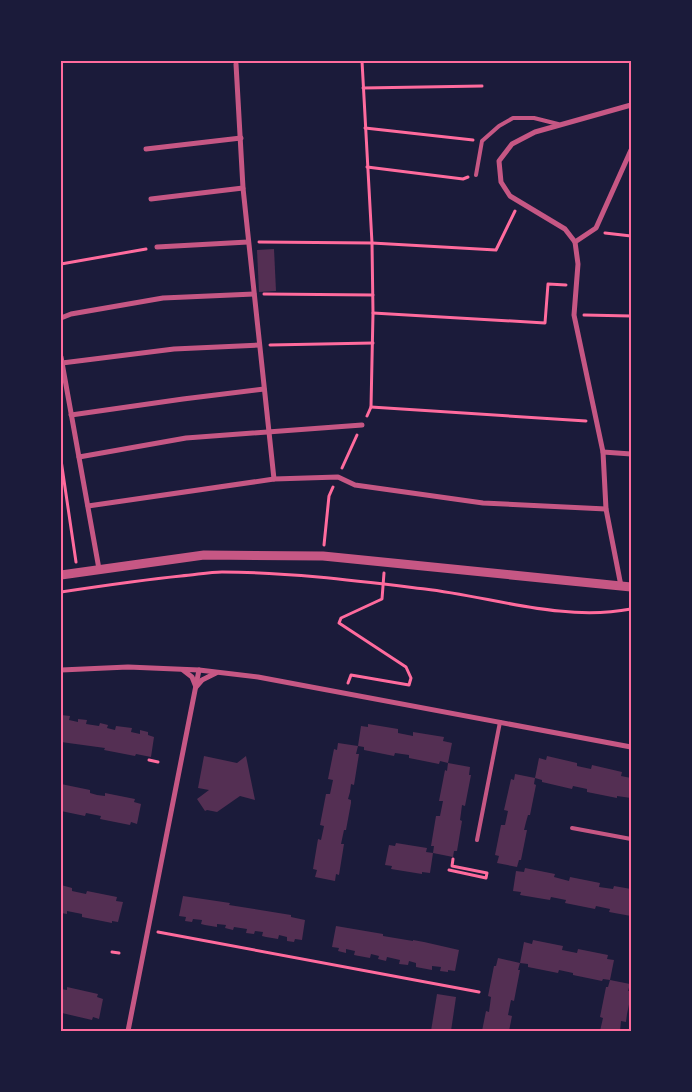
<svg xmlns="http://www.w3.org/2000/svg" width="692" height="1092" font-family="Jost,sans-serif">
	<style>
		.building { fill: #542f53 }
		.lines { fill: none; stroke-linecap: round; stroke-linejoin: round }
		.path { stroke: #ff6b9d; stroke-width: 3 }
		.service { stroke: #c65784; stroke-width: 4 }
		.minor { stroke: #c65784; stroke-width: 5 }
		.tertiary { stroke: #c65784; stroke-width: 9 }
		.neatline { fill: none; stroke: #ff6b9d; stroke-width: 2 }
	</style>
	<rect width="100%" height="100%" fill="#1b1b3a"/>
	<g class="building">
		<path d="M274,249l2,42 -17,1 -2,-42z"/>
		<path d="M61,715l9,1 -1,4 9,2v-3l9,1 -1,4 13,2 1,-3 8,2 -1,3 8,2 1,-4 16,2 -1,4 9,2v-4l8,2v3l6,2 -3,20 -15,-3 -1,2 -31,-6 1,-2 -44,-6z"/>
		<path d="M368,724l30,5v4l15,3v-4l31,5 -1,4 9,2 -4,20 22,4 -1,8h2l-6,31 -3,-1 -1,8 -1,7 2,1 -5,30h-3l-1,6 -20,-4 -3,20 -8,-1v2l-31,-5 1,-3 -7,-1 4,-20 6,1 1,-3 31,5 -1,4 7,1 1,-7h-3l5,-30h4l3,-15h-4l6,-31 2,1 1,-8 -8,-2 -1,3 -30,-6v-3l-14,-2 -1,3 -30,-6v-3l-6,-1 -2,8h3l-5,31 -3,-1 -1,8 -2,7 3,1v3l-5,27h-2l-3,14h3l-5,31 -3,-1 -1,7 -20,-4 2,-7 -4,-1 5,-30 3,1 3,-14 -4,-1 6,-31h4l3,-14 -5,-1 6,-30 3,1 1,-7 20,3 3,-20 7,1z"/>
		<path d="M204,756l33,7 9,-7 9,44 -15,-4 -23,16 -10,-2 -2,1 -8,-12 12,-9 -11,-2z"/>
		<path d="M547,756l30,7v3l14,3 1,-4 30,7 -1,4 10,2v20l-14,-2v2l-30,-6v-3l-14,-3 -1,3 -30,-7v-2l-7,-2 4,-20 7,2z"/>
		<path d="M515,774l20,4 -1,6 2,1 -6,30h-2l-2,7 -2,8h3l-6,30h-2l-2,7 -20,-4 2,-7 -4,-1 6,-30h4l3,-14 -4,-1 7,-31 3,1z"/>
		<path d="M61,784l29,6v3l7,2 8,1v-3l30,6 -1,3 7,2 -4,20 -6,-2 -1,3 -30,-6 1,-3 -15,-3 -1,3 -24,-5z"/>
		<path d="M525,868l30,6 -1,3 15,4 1,-4 30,6 -1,4 14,2 1,-3 17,3v27l-22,-4 1,-3 -14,-3 -1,3 -30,-6 1,-3 -15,-3 -1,3 -30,-5 1,-3 -8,-1 3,-20 8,1z"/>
		<path d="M61,885l11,3v3l14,3 1,-3 30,6 -1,4 7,1 -5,20 -6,-1v2l-30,-6v-3l-15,-3v3l-6,-1z"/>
		<path d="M183,896l47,7 -1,2 62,10v2l14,3 -3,20 -7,-1 -1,3 -7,-1v-4l-8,-2 -1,4 -12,-2 -4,-1 1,-4 -8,-1 -1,3 -8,-1 1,-4 -13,-2 -1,3 -8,-2 1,-3 -9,-1v3l-12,-2 -4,-1 1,-4 -9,-1 -1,3 -7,-1 1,-4 -7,-1z"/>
		<path d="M336,926l47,8v2l30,5v-1l11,2 35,8 -4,21 -7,-1v2l-8,-1 1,-4 -9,-1v4l-16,-3v-4l-7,-2 -1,4 -9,-1 1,-4 -13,-3 -1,4 -8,-2 1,-3 -8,-2 -1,4 -11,-2 -5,-1 1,-4 -9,-2v4l-8,-2 1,-3 -7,-1z"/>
		<path d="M533,940l30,6 -1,4 15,3 1,-4 30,6 -1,4 7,1 -4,20 -7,-1 -1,2 -29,-6v-2l-14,-3 -1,3 -30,-6v-3l-8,-1 -2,7h2l-6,31 -3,-1 -3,15 4,1 -3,15h-27l4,-20 3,1 2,-15 -3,-1 6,-30h2l2,-8 22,5 4,-21 8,2z"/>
		<path d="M610,980l20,4 -2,7h3v4l-4,19 -1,8 -5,-1 -1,10h-20l3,-13 -3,-1 6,-30h2z"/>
		<path d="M67,987l31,7 -1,3 6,2 -4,20 -6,-2 -1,3 -30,-7 -1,-24 6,1z"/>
		<path d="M437,994l19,3 -5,34h-20z"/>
	</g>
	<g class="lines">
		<g class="path">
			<path d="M362,61l10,182 1,70 -2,94 -4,9"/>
			<path d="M363,88l119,-2"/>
			<path d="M365,128l108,12"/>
			<path d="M367,167l96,12 5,-2"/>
			<path d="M605,233l26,3"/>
			<path d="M259,242l113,1 124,7 19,-39"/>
			<path d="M61,264l85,-15"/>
			<path d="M264,294l109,1"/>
			<path d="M373,313l172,10 3,-39 18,1"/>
			<path d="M584,315l47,1"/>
			<path d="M270,345l103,-2"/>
			<path d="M371,407l215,14"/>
			<path d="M61,460l15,102"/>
			<path d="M342,468l15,-33"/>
			<path d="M324,545l5,-49 4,-9"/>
			<path d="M61,592c40,-6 80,-12 120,-16 14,-1 28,-4 41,-4 67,0 137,9 203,17 68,8 137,33 206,20"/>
			<path d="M348,683l3,-8 58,10 2,-7 -5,-11 -67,-44 2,-5 41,-19 2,-26"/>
			<path d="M149,760l9,2"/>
			<path d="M449,870l37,8 1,-5 -35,-7 1,-7"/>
			<path d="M158,932l321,60"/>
			<path d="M112,952l7,1"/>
		</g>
		<g class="service">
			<path d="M476,175l6,-34 17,-15 14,-8h21l24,6"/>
			<path d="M572,828l59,11"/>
			<path d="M477,840l23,-118"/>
		</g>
		<g class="minor">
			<path d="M236,64l7,124 31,291"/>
			<path d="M146,149l95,-11"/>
			<path d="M151,199l92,-11"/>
			<path d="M575,242l21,-14 35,-78"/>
			<path d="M157,247l91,-5"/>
			<path d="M61,318l10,-4 92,-16 91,-4"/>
			<path d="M61,357l38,212"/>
			<path d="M62,363l112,-14 85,-4"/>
			<path d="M71,415l112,-16 81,-10"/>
			<path d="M603,452l28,2"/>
			<path d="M79,457l107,-19 176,-13"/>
			<path d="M88,506l186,-27 64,-2 17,8 128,18 123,6"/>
			<path d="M621,586l-15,-77 -3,-57 -29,-137 4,-51 -3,-22 -10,-13 -55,-33 -9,-14 -2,-21 13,-17 23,-12 96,-27"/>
			<path d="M61,670l67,-3 71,3 59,7 373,70"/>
			<path d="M183,670l9,7 4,10 6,-7 14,-7"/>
			<path d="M128,1031l71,-361"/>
		</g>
		<path class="tertiary" d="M61,575l143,-20 119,1 308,31"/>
	</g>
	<rect width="692" height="1092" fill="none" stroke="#1b1b3a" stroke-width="125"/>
	<rect x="62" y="62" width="568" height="968" class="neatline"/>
</svg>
